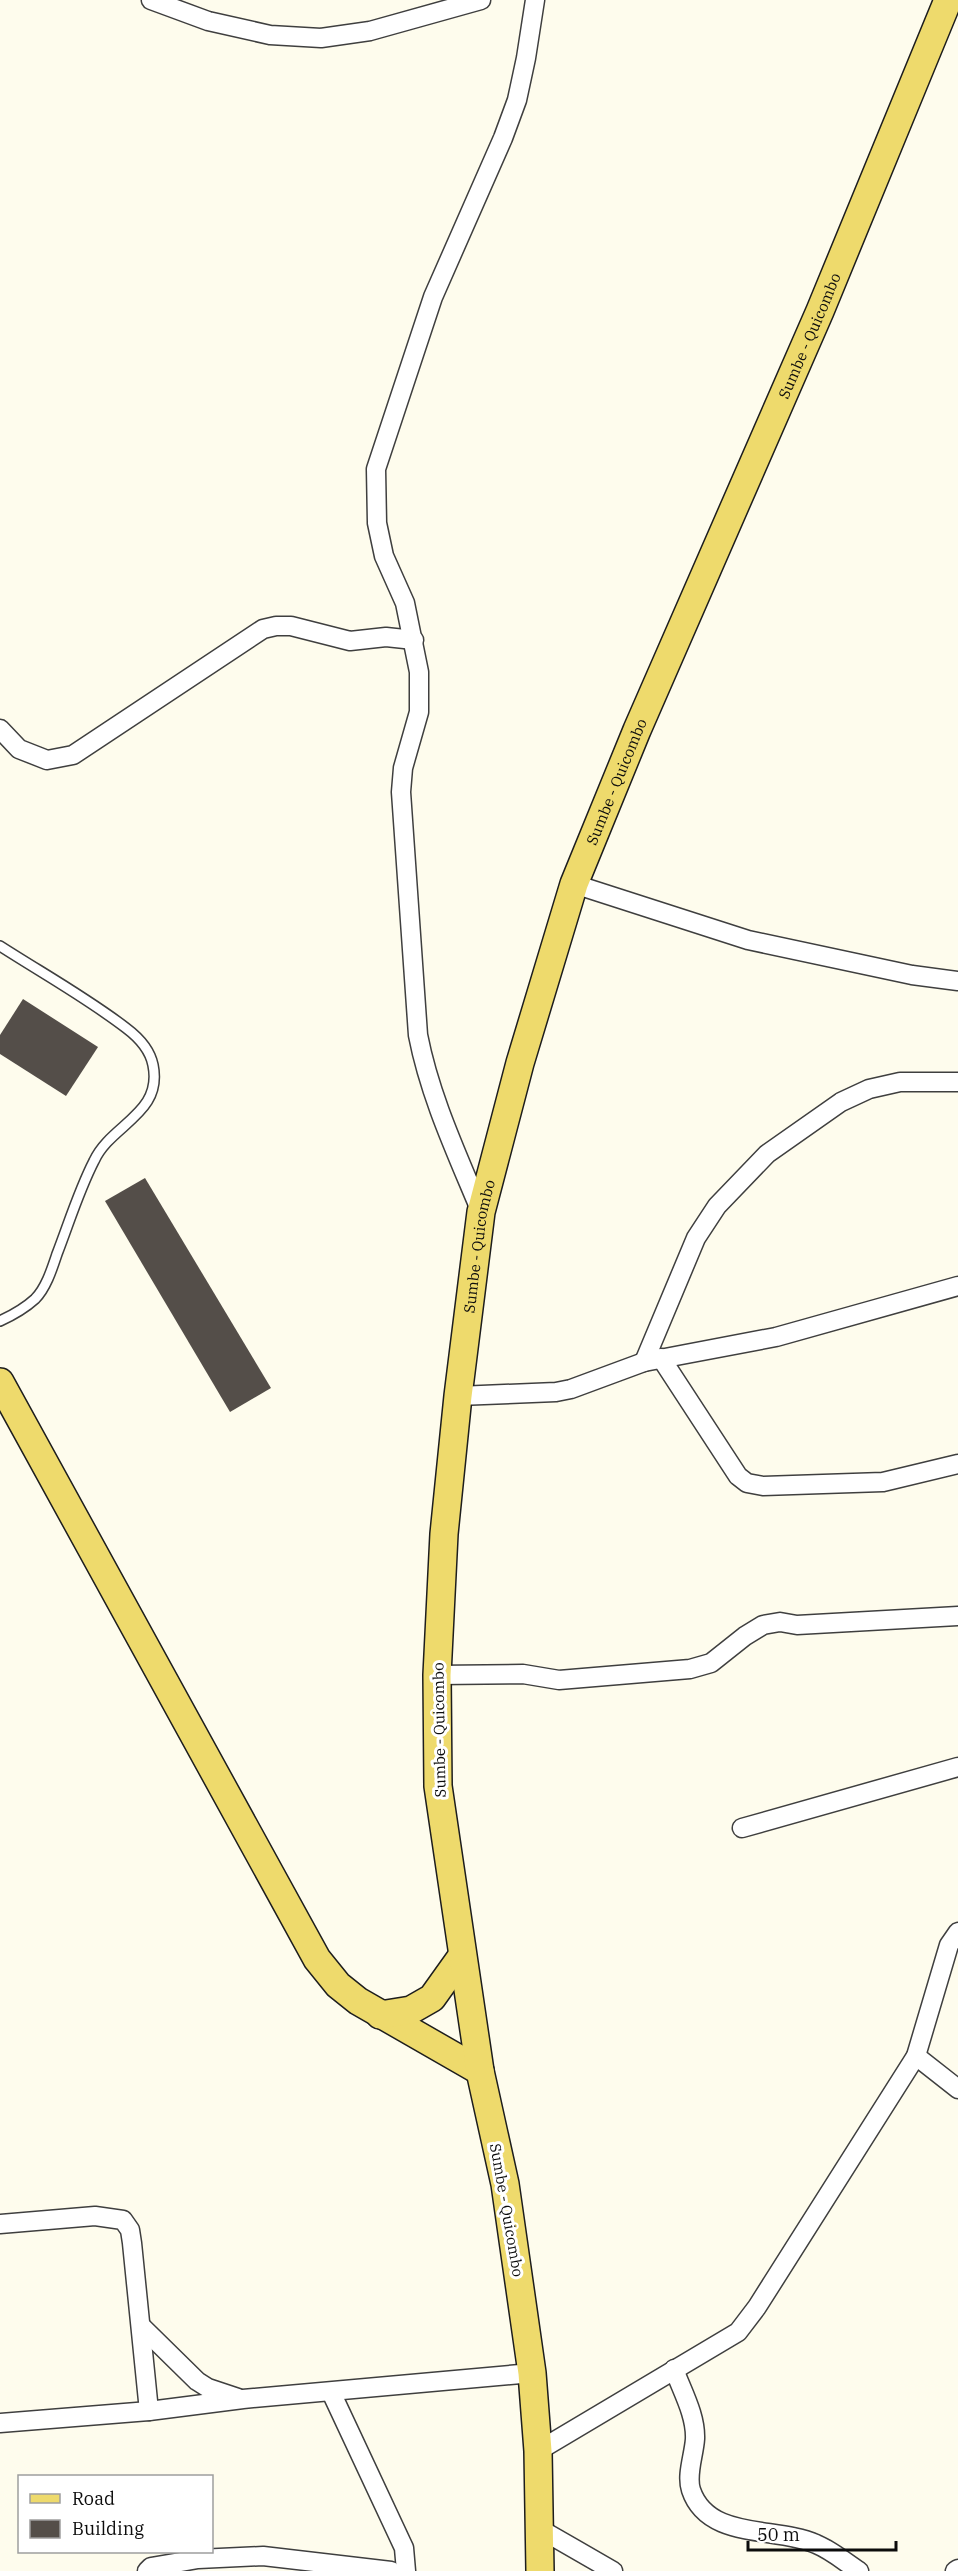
<svg xmlns="http://www.w3.org/2000/svg" width="958" height="2571" font-family="'IBM Plex Serif',serif">
	<style>
		.building { fill: #544e49 }
		.lines { fill: none; stroke-linecap: round; stroke-linejoin: round }
		.service-casing { stroke: #3f3f3f; stroke-width: 12 }
		.minor-casing { stroke: #3f3f3f; stroke-width: 21 }
		.primary-casing { stroke: #1d1d1d; stroke-width: 30 }
		.service { stroke: #fff; stroke-width: 9 }
		.minor { stroke: #fff; stroke-width: 18 }
		.primary { stroke: #eeda6c; stroke-width: 27 }
		.labels { text-anchor: middle; dominant-baseline: central; stroke-width: 6; stroke-linejoin: round; paint-order: stroke }
		.street-label { font-size: 15px; fill: #0c0c0c; stroke: #fff }
	</style>
	<rect width="100%" height="100%" fill="#fefced"/>
	<g class="building">
		<path d="M23,999l75,48 -32,49 -66,-42v-19z"/>
		<path d="M145,1178l126,210 -41,24 -125,-211z"/>
	</g>
	<g class="lines">
		<g class="service-casing">
			<path id="service" d="M0,946c42,27 87,52 126,82 12,9 24,22 27,37 10,49 -42,59 -59,96 -15,29 -25,62 -37,93 -5,15 -11,34 -22,45 -11,10 -22,16 -35,22"/>
		</g>
		<g class="minor-casing">
			<g id="minor">
				<path d="M151,0l57,21 62,14 51,3 49,-7 111,-31"/>
				<path d="M0,729l19,20 28,11 26,-5 190,-126 13,-3h15l59,15 36,-4 28,3"/>
				<path d="M574,884l174,56 164,35 46,6"/>
				<path d="M481,1212c-24,-58 -51,-115 -63,-177l-17,-243 2,-24 16,-56v-40l-14,-69 -21,-47 -7,-33 -1,-54 57,-172 70,-159 14,-38 9,-42 9,-58"/>
				<path d="M661,1358l77,118 9,7 16,3 120,-4 75,-18"/>
				<path d="M644,1362l52,-124 21,-32 50,-52 74,-52 28,-13 31,-7h58"/>
				<path d="M458,1396l98,-4 15,-3 73,-27 132,-25 182,-51"/>
				<path d="M437,1675l86,-1 36,6 131,-11 21,-6 34,-27 18,-11 17,-3 17,3 161,-9"/>
				<path d="M742,1828l216,-61"/>
				<path d="M916,2056l42,33"/>
				<path d="M0,2224l95,-8 28,4 7,10 2,13 17,168"/>
				<path d="M141,2326l56,55 11,7 30,10"/>
				<path d="M674,2369c8,22 22,46 21,70 -1,16 -9,36 -4,51 17,51 86,36 125,54 15,6 29,18 43,27"/>
				<path d="M331,2392l73,156 2,23"/>
				<path d="M0,2423l149,-12 94,-12 289,-26"/>
				<path d="M538,2451l200,-119 19,-25 159,-251 33,-111 9,-13"/>
				<path d="M540,2529l73,42"/>
				<path d="M147,2571l4,-4 47,-8 65,-3 128,15"/>
				<path d="M955,2571l3,-2"/>
			</g>
		</g>
		<g class="primary-casing">
			<g id="primary">
				<path d="M0,1382l317,577 21,26 20,16 122,70"/>
				<path d="M380,2015l31,-5 21,-12 30,-42"/>
				<path id="s1" d="M540,2571l-2,-120 -6,-78 -27,-189 -25,-113 -42,-285 -1,-111 7,-141 14,-138 23,-184 39,-149 54,-179 63,-154 183,-419 128,-311"/>
			</g>
		</g>
		<use href="#service" class="service"/>
		<use href="#minor" class="minor"/>
		<use href="#primary" class="primary"/>
	</g>
	<g class="labels">
		<g class="street-label">
			<text stroke="none"><textPath href="#s1" startOffset="2307">Sumbe - Quicombo</textPath></text>
			<text stroke="none"><textPath href="#s1" startOffset="1821">Sumbe - Quicombo</textPath></text>
			<text stroke="none"><textPath href="#s1" startOffset="1335">Sumbe - Quicombo</textPath></text>
			<text transform="translate(439 1730) rotate(-91)">Sumbe - Quicombo</text>
			<text transform="translate(507 2210) rotate(80)">Sumbe - Quicombo</text>
		</g>
	</g>
	<rect x="18" y="2475" width="195" height="78" fill="#ffffff" stroke="#9e9e9e" stroke-width="1.5"/>
	<rect x="30" y="2494" width="30" height="9" fill="#eeda6c" stroke="#9e9e9e" stroke-width="1.5"/>
	<text x="72" y="2505" font-size="18" fill="#0c0c0c">Road</text>
	<rect x="30" y="2520" width="30" height="18" fill="#544e49" stroke="#9e9e9e" stroke-width="1.5"/>
	<text x="72" y="2535" font-size="18" fill="#0c0c0c">Building</text>
	<path d="M748 2541v9h148v-9" fill="none" stroke="#0c0c0c" stroke-width="3"/>
	<text x="757" y="2541" font-size="18" fill="#0c0c0c" stroke="#ffffff" stroke-width="4.5" paint-order="stroke">50 m</text>
</svg>
